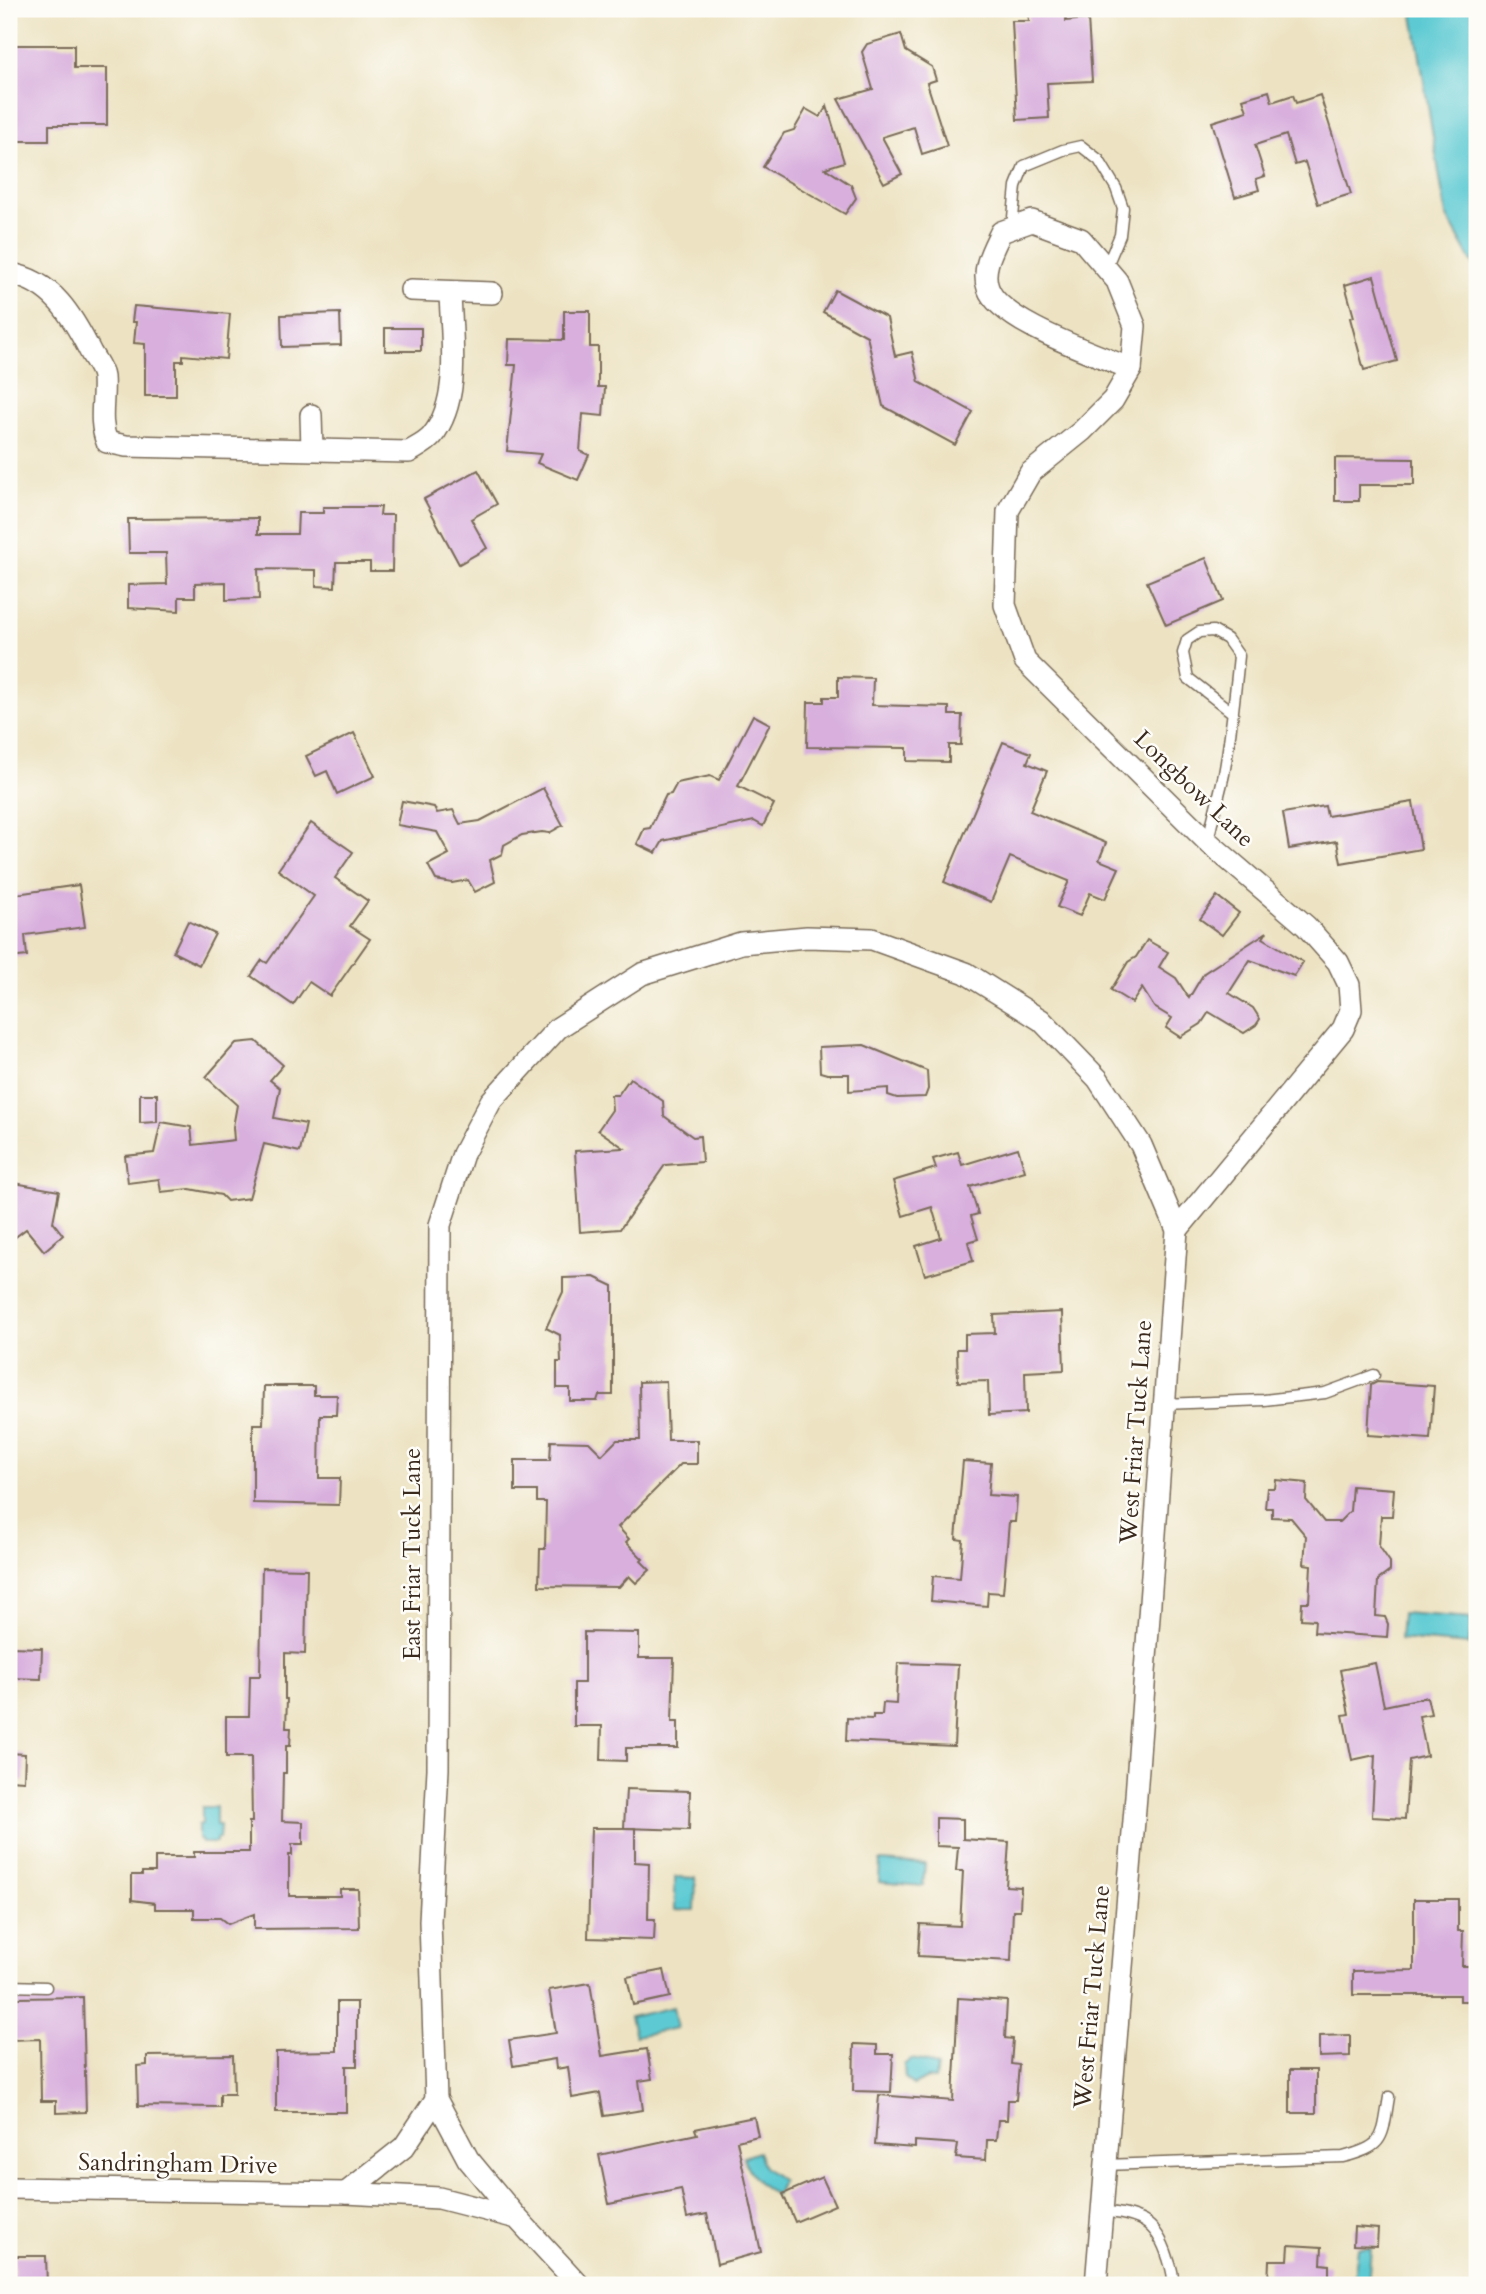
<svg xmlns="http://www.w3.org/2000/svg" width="1486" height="2294" font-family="Cardo,serif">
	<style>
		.water { fill: #5dcad3; stroke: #4c7a78; stroke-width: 2 }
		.building { fill: #d8afdd }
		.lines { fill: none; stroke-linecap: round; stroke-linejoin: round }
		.service-casing { stroke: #796b58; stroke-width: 13 }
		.minor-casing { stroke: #796b58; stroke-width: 24 }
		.service { stroke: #fff; stroke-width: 10 }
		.minor { stroke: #fff; stroke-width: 21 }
		.labels { text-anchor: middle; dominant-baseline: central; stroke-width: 5; stroke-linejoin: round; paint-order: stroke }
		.street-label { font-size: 24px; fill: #3b2a1e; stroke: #fdfcf7 }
	</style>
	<rect width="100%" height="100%" fill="#fdfcf7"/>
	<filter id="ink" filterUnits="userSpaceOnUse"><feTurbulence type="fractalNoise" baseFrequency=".0143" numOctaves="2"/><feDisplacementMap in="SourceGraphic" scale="14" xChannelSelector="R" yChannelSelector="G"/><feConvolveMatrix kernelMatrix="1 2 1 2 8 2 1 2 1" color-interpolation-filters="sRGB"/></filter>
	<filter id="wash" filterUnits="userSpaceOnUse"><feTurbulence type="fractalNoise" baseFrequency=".00686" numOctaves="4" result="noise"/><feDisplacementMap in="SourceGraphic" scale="28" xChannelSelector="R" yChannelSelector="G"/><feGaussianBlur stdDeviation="1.57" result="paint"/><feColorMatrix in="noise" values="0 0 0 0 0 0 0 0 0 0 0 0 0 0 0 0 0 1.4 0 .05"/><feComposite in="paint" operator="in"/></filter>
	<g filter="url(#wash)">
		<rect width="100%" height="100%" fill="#ede3c3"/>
		<g class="water">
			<path d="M1412,9h60l5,29v233l-31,-56z"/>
			<path d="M1402,1613l69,5 -2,27 -69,-6z"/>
			<path d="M202,1807h14v18h4l-1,14h-3v4h-14l-1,-4h-3v-14l4,-1z"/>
			<path d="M880,1861l45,3 -2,22 -44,-4z"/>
			<path d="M675,1877l21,1 -1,32h-20z"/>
			<path d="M673,2007l4,21 -42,8 -5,-19z"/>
			<path d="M911,2059l15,3 11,5 -2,12 -8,-1 -13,7 -9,-7 -1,-13z"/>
			<path d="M758,2152l6,15 18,14 -6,14c-17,-10 -26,-19 -33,-38z"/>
			<path d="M1358,2248h13l-3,37h-15z"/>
		</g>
		<g id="blocks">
			<g class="building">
				<path d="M1066,10v11l22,-2 4,62 -45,2 2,35 -32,2 -5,-99h17l-1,-9z"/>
				<path d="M901,34l5,17 26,16 4,13 -9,3 20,63 -25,8 -8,-27 -32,10 20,37 -18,9 -46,-84 35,-10 -11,-37 5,-8z"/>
				<path d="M9,45h65v23h33v57h-58v16h-40z"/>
				<path d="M1269,91l3,11 21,-7 3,8 24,-8 31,99 -33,10 -13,-42 -10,3 -9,-30 -31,10 10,31 -9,3 3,11 -24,7 -23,-75 35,-11 -4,-12z"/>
				<path d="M827,106l17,56 -19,6 26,17 5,13 -11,16 -82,-47 21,-34 10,-3 12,-21 14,8z"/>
				<path d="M1374,276l23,85 -33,9 -14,-52 4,-1 -9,-32z"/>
				<path d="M835,290l52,28 8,38 17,-4 7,30 54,30 -18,33 -72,-39 -16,-70 -44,-24z"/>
				<path d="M134,306l96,8 -4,45 -43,-4v6h-7v35h-31v-52l-11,-1 2,-21h-4z"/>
				<path d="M564,311h26v36h8v40h7l-2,29 -20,-2 -3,37 9,4 -11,25 -41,-17 4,-9 -34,-3 9,-86h-8l1,-26 55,1z"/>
				<path d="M340,313l1,32 -59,2 -1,-32z"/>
				<rect x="385" y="328" width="36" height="23"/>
				<path d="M1335,458l79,1v26h-55v16h-24z"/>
				<path d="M478,470l19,34 -26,15 16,29 -28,16 -35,-65z"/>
				<path d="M323,507h58l-1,8h13l-1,56h-22v-9h-34l-1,25 -19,-1v-16l-58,-1 1,30 -33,1v-18l-31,1v14h-16v14l-51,-3v-23l39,-1 -1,-31h-37l-1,-34 130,-1v16h39l1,-21h25z"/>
				<path d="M1206,558l17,43 -57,24 -19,-43z"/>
				<path d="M838,677l35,1 -1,27 77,2v8h13l-1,30h-12v17l-42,-1v-13l-100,-1 1,-45h16v-5h14z"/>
				<path d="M753,715l17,9 -32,62 36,18 -11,22 -9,-5 -91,20 -7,12 -19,-9 7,-15 6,-1 16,-33 5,-1 6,-11 33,-7 9,4z"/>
				<path d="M354,733l21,43 -38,18 -10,-23 -11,5 -10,-20z"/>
				<path d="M1003,742l28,11 -4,10 20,8 -17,40 76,32 -7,17 20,8 -14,31 -15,-6 -10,23 -23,-9 12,-26 -59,-24 -19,45 -47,-20z"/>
				<path d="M543,788l20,37 -14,8 -7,-1 -20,3 -18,10 -2,9 -12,6 5,22 -20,10 -7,-12 -16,3 -16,-3 -8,-15 21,-11 -12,-22 -40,-7 5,-24 32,6 3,6 16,-3 7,14 20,-3z"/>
				<path d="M1413,802l8,47 -80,14 -4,-22 -48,8 -6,-36 42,-7 2,10z"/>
				<path d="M311,823l42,29 -18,26 33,23 -18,25 20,13 -40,57 -21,-14 -16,23 -42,-29 11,-16 5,3 47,-67 -36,-26z"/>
				<path d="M79,885l6,42 -60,8 2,21 -18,2v-63z"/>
				<path d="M1217,896l22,17 -17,22 -22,-16z"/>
				<path d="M188,921l27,13 -16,31 -26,-13z"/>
				<path d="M1267,932l-4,6 40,24 -9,14 -44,-16 -21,33 24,15 7,11 -4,6 -12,8 -35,-21 -8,12 -21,13 -14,-9 6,-10 -18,-11 -12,-19 -10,15 -21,-13 17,-28 8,-5 11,-17 21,12 -9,15 17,11 13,20 15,-25z"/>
				<path d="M256,1041l27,24 -13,15 10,8 -6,30 32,6 -6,28 -36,-8 -15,54 -22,3 -6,-6 -31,-6 -29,3 -2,-13 -31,4 -3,-27 29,-3 7,-31 30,5 2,18 41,-5 -1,-13 4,-22 -31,-28 30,-34z"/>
				<path d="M864,1045l63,26 1,18 -3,8 -28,1 -9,-3v-7l-39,3v-17h-22l-7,-2 -1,-25z"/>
				<path d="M630,1078l33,23 1,15 29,21 7,-1 2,26 -37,3 -45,64 -40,3 -5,-81 49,-3 -26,-18 14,-20 -1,-15h7z"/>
				<path d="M140,1094h17v28l-17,1z"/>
				<path d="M1018,1148l7,23 -55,16 8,27 -7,2 7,23 -10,3 5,19 -48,14 -9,-29 25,-8 -9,-31 -29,9 -10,-35 43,-13 -3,-9 25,-7 4,13z"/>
				<path d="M9,1182l50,9 -6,31 10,13 -19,16 -18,-22 -17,13z"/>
				<path d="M594,1277l19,9v109h-14l-2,6h-27v-13h-13v-26h4l-1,-27 -14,-7 17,-36v-14z"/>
				<path d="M1062,1312l2,58 -39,2 1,41 -37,2 -1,-34 -30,1 -1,-33h8v-15l30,-1 -1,-18z"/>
				<path d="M666,1381l2,59h29v24h-16l-63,63 11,12 -3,3 17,17 -2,2 9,9 -14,13 -7,-7 -10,11 -80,-1 1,-37h5l1,-47h-9v-11h-22v-31h35l1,-19 38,1 13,13 15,-15h23l-1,-58z"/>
				<path d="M1377,1382l57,4 -4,53 -62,-4 3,-50z"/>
				<path d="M264,1386h50v9h23l-1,20h-16l-1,63h21l-1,27 -86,-2v-79h10z"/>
				<path d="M963,1461l28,2 -3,32 29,2 -2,25h-6l-6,71 -15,-1 -1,14 -56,-5 2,-25 27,2 3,-38 -7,-1z"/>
				<path d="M1276,1480l31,3 -1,17 18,22h15l11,-11 2,-25 42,3 -2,27h-11l-2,30 11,16v9l-12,9 -2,36 9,1 3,7 -1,13 -73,-5 1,-12 -14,-1 1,-17h7l2,-37 -7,-1 2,-28 -15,-18 -19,-1v-9h-7l2,-20h8z"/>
				<path d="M262,1568l45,1 -2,85 -20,-1v46h2l-1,29h5l-1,18h-4v27h-3l-1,48 21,1v22h-11v11h-3v41h51v-7h18l1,39 -105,1v-15l-26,10 -8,-6h-26v-9h-39v-6l-23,-3v-25h10v-3h13v-15h39v-5h55v-30h3l-1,-65h-25v-41h23l1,-40h10z"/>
				<path d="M584,1632l55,1v25h35l-2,64h6v26h-52v13l-25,-1 1,-34h-28v-43h10z"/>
				<path d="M9,1647l33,1 -1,31 -32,-1z"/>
				<path d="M898,1663l60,2 -4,81 -108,-5 1,-23 26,1v-4h9l1,-12 13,1z"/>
				<path d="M1375,1663l9,43 43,-9 4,17 -12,2 8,40 -18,4 -4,59 -33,-2 3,-62 -23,5 -9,-45 6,-1 -9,-44z"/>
				<path d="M9,1753l16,1 -1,27 -15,-1z"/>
				<path d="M626,1789l64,2 -1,39 -65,-2z"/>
				<path d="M936,1818l27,1v20l46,3 -3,44 15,1 -1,23h-7l-2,51 -93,-5 2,-32 40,2 3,-55h-7l2,-24 -22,-1z"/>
				<path d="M591,1828h44v34l14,1 -1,56h7l-1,21 -66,-2z"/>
				<path d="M1414,1899h44v32h5l-1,35h15v35h-17v-6h-107v-24l61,-1z"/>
				<path d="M664,1970l6,27 -37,8 -6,-28z"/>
				<path d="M590,1983l12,73 45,-7 5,30 -13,2 4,29 -39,6 -4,-23 -28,5 -4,-31 -12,2 -1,-10 -42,7 -4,-26 47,-7 -7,-43z"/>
				<path d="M83,1997l3,115 -30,1v-12h-15l-1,-62 -31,1v-37h7v-5z"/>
				<path d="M958,1998l49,3 -2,37 8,1 -2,25 8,1 -3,35h-8l-1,20h-9l-2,20h-9l-1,20 -30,-2 2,-14 -43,-3v7l-40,-3 4,-50 74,6z"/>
				<path d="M337,2002h20v64h-11v46h-70v-60l61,-1z"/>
				<path d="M1350,2035v21l-31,1v-21z"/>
				<path d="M854,2044l23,1v9h16l-2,38 -38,-1z"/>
				<path d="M233,2055l1,39h-14v13l-82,-1 -1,-40 10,-1v-9z"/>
				<rect x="1290" y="2070" width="26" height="43"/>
				<path d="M754,2117l4,19 -21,5 24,111 -44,12 -10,-50 -20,4 -6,-29 -72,15 -10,-49 98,-21 -2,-5z"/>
				<path d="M822,2177l13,28 -40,17 -12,-28z"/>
				<path d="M1354,2227l24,2 -1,17 -24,-1z"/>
				<path d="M1289,2245l33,2 -1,17 8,1v20h-61l1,-25h19z"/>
				<path d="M14,2256h32l1,29h-33z"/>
			</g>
		</g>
	</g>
	<g filter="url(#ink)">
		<use href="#blocks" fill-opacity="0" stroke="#796b58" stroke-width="2"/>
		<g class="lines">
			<g class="service-casing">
				<g id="service">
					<path d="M1012,228l4,-42 8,-20 39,-16 18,-4 18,14 17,28 7,20 -3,27 -14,33"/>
					<path d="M1208,842c4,-23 11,-45 16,-68 7,-39 11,-79 15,-118l-12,-17 -14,-8 -14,1 -12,8 -4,13 5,25 45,35"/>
					<path d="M1164,1404l100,-4 61,-7 49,-18"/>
					<path d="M9,1986l37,1"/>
					<path d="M1104,2165l239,-8c43,-11 39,-19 46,-60"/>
					<path d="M1100,2211c38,4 56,8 68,47 3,9 6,17 5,27"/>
				</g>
			</g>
			<g class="minor-casing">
				<g id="minor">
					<path d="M1032,221l49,18 36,42 18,45 -4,43c-34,-15 -131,-46 -143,-81 -7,-19 5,-39 13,-56z"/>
					<path d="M9,274c43,6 64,43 82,79 4,7 11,16 12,24 2,23 -5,43 4,65l19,4 283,6c8,-5 17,-9 23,-16 30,-37 19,-99 18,-144"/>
					<path d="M411,290l81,3"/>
					<path d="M1131,369l-18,31 -31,31 -52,42 -22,38 -3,94 20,56 183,181 98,84 32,36 11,23 2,25 -8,19 -166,201"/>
					<path d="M311,415l1,34"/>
					<path d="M9,2188l337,5 93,5 78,20 62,67"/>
					<path d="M346,2193l58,-46 32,-48"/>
					<path d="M517,2218l-49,-59 -32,-60 -6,-178 8,-152 2,-544 23,-71 28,-53 67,-73 84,-54 99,-31 66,-6 65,2 94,34 75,47 57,59 43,66 36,85 -41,566 -40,489"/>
				</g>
			</g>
			<use href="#service" class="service"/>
			<use href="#minor" class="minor"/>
		</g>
	</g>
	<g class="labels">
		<g class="street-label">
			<text transform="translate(1194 789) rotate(44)">Longbow Lane</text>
			<text transform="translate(1136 1432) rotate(-86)">West Friar Tuck Lane</text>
			<text transform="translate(412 1554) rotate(-90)">East Friar Tuck Lane</text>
			<text transform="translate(1092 1997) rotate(-85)">West Friar Tuck Lane</text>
			<text transform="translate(178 2164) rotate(1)">Sandringham Drive</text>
		</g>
	</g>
	<rect width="1486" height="2294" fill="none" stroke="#fdfcf7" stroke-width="35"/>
</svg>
